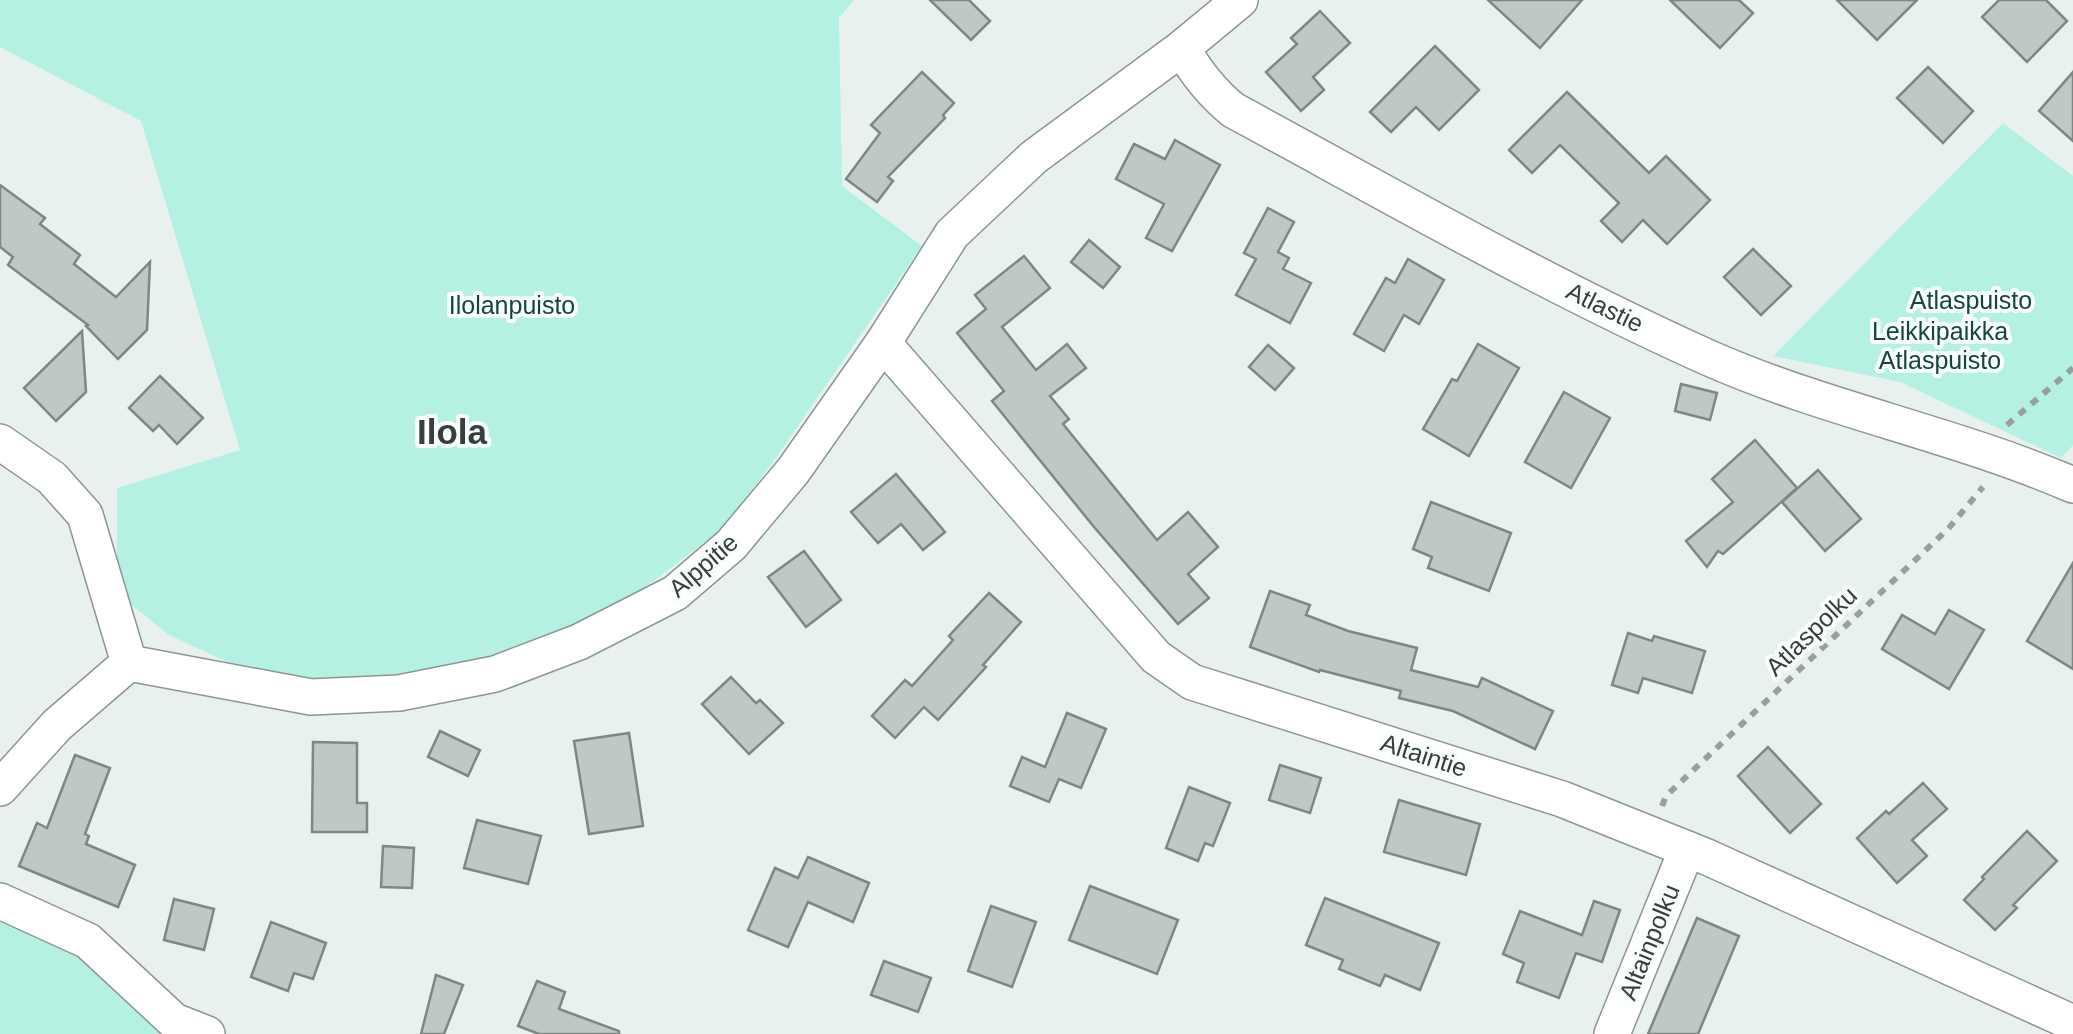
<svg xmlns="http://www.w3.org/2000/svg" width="2073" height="1034" font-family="Arial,sans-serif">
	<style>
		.green { fill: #b4f1e2 }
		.building { fill: #bfc8c5; stroke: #7f8785; stroke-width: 2.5 }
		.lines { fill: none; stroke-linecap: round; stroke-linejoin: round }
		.minor-casing { stroke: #8e9694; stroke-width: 38 }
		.path { stroke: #999f9d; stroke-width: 6; stroke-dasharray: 8 8; stroke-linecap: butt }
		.minor { stroke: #fff; stroke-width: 35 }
		.labels { text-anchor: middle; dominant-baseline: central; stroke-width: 8; stroke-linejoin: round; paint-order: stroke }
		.park-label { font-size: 25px; fill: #18443c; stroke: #f6fffd }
		.street-label { font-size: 25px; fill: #3a3d3c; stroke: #f6fffd }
		.district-label { font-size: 35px; font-weight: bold; fill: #3a3d3c; stroke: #f6fffd }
	</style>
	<rect width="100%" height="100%" fill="#e9f1ef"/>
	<g class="green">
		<path d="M0,0h854l-15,18 3,168 80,60 -151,219 -48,63 -80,61 -74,46 -108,36 -100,12 -104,-7 -88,-41 -52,-42v-105l123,-38 -99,-329 -141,-74z"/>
		<path d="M2003,123l70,53v269l-12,13 -161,-76 -127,-26z"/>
		<path d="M0,922l91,41 88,71h-179z"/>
	</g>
	<g class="building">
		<path d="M930,0h39l21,21 -19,19z"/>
		<path d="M1488,0h94l-42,48z"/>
		<path d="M1670,0h69l14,13 -33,35z"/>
		<path d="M1837,0h80l-40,40z"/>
		<path d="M1999,0h47l21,21 -40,41 -45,-45z"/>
		<path d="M1320,11l30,32 -37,34 11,13 -23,21 -35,-39 31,-28 -6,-6z"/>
		<path d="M1435,46l44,44 -40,40 -23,-23 -25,25 -21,-20z"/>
		<path d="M1928,67l45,44 -30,32 -46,-45z"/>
		<path d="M922,72l32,31 -11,12 2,3 -57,59 5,4 -16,21 -31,-23 34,-46 -9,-8z"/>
		<path d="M2073,72v69l-34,-30z"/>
		<path d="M1567,92l82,81 17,-17 44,44 -43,44 -24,-24 -21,22 -21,-21 18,-18 -59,-58 -28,28 -23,-23z"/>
		<path d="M1175,140l45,25 -48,86 -26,-13 18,-34 -48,-25 18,-35 31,15z"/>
		<path d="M0,185l45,33 -5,6 40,31 -6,9 42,33 34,-35 -3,68 -29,29 -32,-33 2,-1 -80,-60 5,-8 -13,-10z"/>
		<path d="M1268,208l26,14 -16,30 11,6 -6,11 28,14 -21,40 -54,-28 20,-36 -12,-6z"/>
		<path d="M1089,240l31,27 -17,21 -32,-26z"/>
		<path d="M1753,249l38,37 -30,29 -37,-38z"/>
		<path d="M1024,256l26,32 -48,39 34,43 31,-26 19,24 -36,28 19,23 -6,5 94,116 31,-28 30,35 -30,27 21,24 -31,26 -84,-97 -102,-126 12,-10 -47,-58 29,-24 -11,-14z"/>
		<path d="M1408,259l36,21 -25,44 -15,-9 -20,36 -30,-17 32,-56 9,5z"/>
		<path d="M82,331l4,61 -30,29 -32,-33z"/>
		<path d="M1478,344l41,24 -50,88 -46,-27 29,-50 5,2z"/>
		<path d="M1268,345l26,23 -19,22 -26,-23z"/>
		<path d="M160,376l43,42 -26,26 -18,-19 -6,6 -24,-23z"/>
		<path d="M1681,384l36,9 -7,27 -35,-9z"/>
		<path d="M1564,392l46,26 -39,70 -46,-26z"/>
		<path d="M1755,440l42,48 -74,66 -5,-3 -11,16 -21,-26 47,-39 -21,-23z"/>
		<path d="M1818,470l43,49 -36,32 -43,-49z"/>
		<path d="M896,474l49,58 -22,18 -22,-26 -23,19 -27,-31z"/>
		<path d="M1431,502l80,31 -22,58 -61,-23 4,-11 -19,-8z"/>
		<path d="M804,551l37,49 -35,27 -38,-50z"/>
		<path d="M2073,563v106l-46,-28z"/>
		<path d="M1270,591l40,14 -4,10 42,16 69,17 -6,22 67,17 4,-9 71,33 -18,38 -82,-38 -54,-13 2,-7 -81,-21 -1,2 -69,-25z"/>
		<path d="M989,593l32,29 -38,43 3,2 -48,53 -14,-13 -29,31 -23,-22 33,-36 7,6 41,-46 -4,-4z"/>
		<path d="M1949,610l35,20 -35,59 -67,-40 20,-34 33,19z"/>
		<path d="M1628,633l24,8 2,-5 51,15 -13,42 -49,-15 -5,15 -26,-8z"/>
		<path d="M731,677l25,26 4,-3 23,23 -34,31 -47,-50z"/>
		<path d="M1067,713l39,16 -25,59 -22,-9 -10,23 -39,-16 12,-29 23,10z"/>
		<path d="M440,731l40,19 -12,26 -40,-19z"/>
		<path d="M629,733l14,93 -54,8 -15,-93z"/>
		<path d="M313,742l44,1v60h10v29h-55z"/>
		<path d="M1768,747l53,57 -31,29 -52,-57z"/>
		<path d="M75,755l35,13 -25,66 4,2 -3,8 49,21 -17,42 -99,-41 18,-43 10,5z"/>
		<path d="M1280,765l41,13 -11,35 -41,-13z"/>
		<path d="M1923,783l24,26 -35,31 15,16 -30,27 -40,-45 29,-27 3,3z"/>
		<path d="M1189,787l41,16 -17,43 -8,-3 -7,18 -32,-13z"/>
		<path d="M1399,800l81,24 -14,51 -82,-23z"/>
		<path d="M477,820l64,16 -13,48 -64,-16z"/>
		<path d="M2027,831l30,30 -44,44 4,3 -22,22 -31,-30 20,-21 -2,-2z"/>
		<path d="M383,846l31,2 -2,40 -31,-1z"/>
		<path d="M808,857l61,26 -16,39 -45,-20 -20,45 -40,-17 27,-62 23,10z"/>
		<path d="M1090,886l88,34 -21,54 -88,-34z"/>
		<path d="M1325,898l114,45 -19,47 -35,-15 -5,11 -41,-17 4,-9 -37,-15z"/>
		<path d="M174,899l40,10 -10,41 -40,-10z"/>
		<path d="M1594,901l26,9 -18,52 -26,-9 -17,45 -42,-16 7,-19 -21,-9 17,-43 62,24z"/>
		<path d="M991,906l45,16 -24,65 -44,-16z"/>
		<path d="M1697,918l42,18 -23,55 -18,43h-50z"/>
		<path d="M271,922l55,21 -13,36 -19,-6 -6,18 -37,-14z"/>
		<path d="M884,961l47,17 -13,34 -47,-17z"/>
		<path d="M436,975l27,10 -19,49h-23z"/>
		<path d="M537,981l28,11 -6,17 60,22v3h-80l-21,-8z"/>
	</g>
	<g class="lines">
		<g class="minor-casing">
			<g id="minor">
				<path d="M1182,48c14,25 29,44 51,62 157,85 313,175 476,248 118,52 246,76 364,127"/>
				<path d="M883,343l273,314 36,25 370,117 145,58 366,166"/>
				<path d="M0,442l52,36 33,37 44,148"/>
				<path d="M0,788l57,-63 72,-62 182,34 88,-4 96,-19 84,-32 96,-49 56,-48 62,-74 90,-128 69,-109 82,-77 148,-109 58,-48"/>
				<path d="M0,901l88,40 86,80 33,13"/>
				<path d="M1612,1034l75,-185"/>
			</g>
		</g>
		<g class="path">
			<path d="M2007,425l66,-57"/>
			<path d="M1662,806l4,-10 282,-267 35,-42"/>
		</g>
		<use href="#minor" class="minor"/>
	</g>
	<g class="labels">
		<g class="park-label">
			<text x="1971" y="300">Atlaspuisto</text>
			<text x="512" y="305">Ilolanpuisto</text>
			<text x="1940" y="331">Leikkipaikka<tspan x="1940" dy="29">Atlaspuisto</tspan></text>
		</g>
		<g class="street-label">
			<text transform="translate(1605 307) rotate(26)">Atlastie</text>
			<text transform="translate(703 565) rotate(-41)">Alppitie</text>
			<text transform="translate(1811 631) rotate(-44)">Atlaspolku</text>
			<text transform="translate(1424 755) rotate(18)">Altaintie</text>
			<text transform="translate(1649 942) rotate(-68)">Altainpolku</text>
		</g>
		<g class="district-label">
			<text x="452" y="431">Ilola</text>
		</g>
	</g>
</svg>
